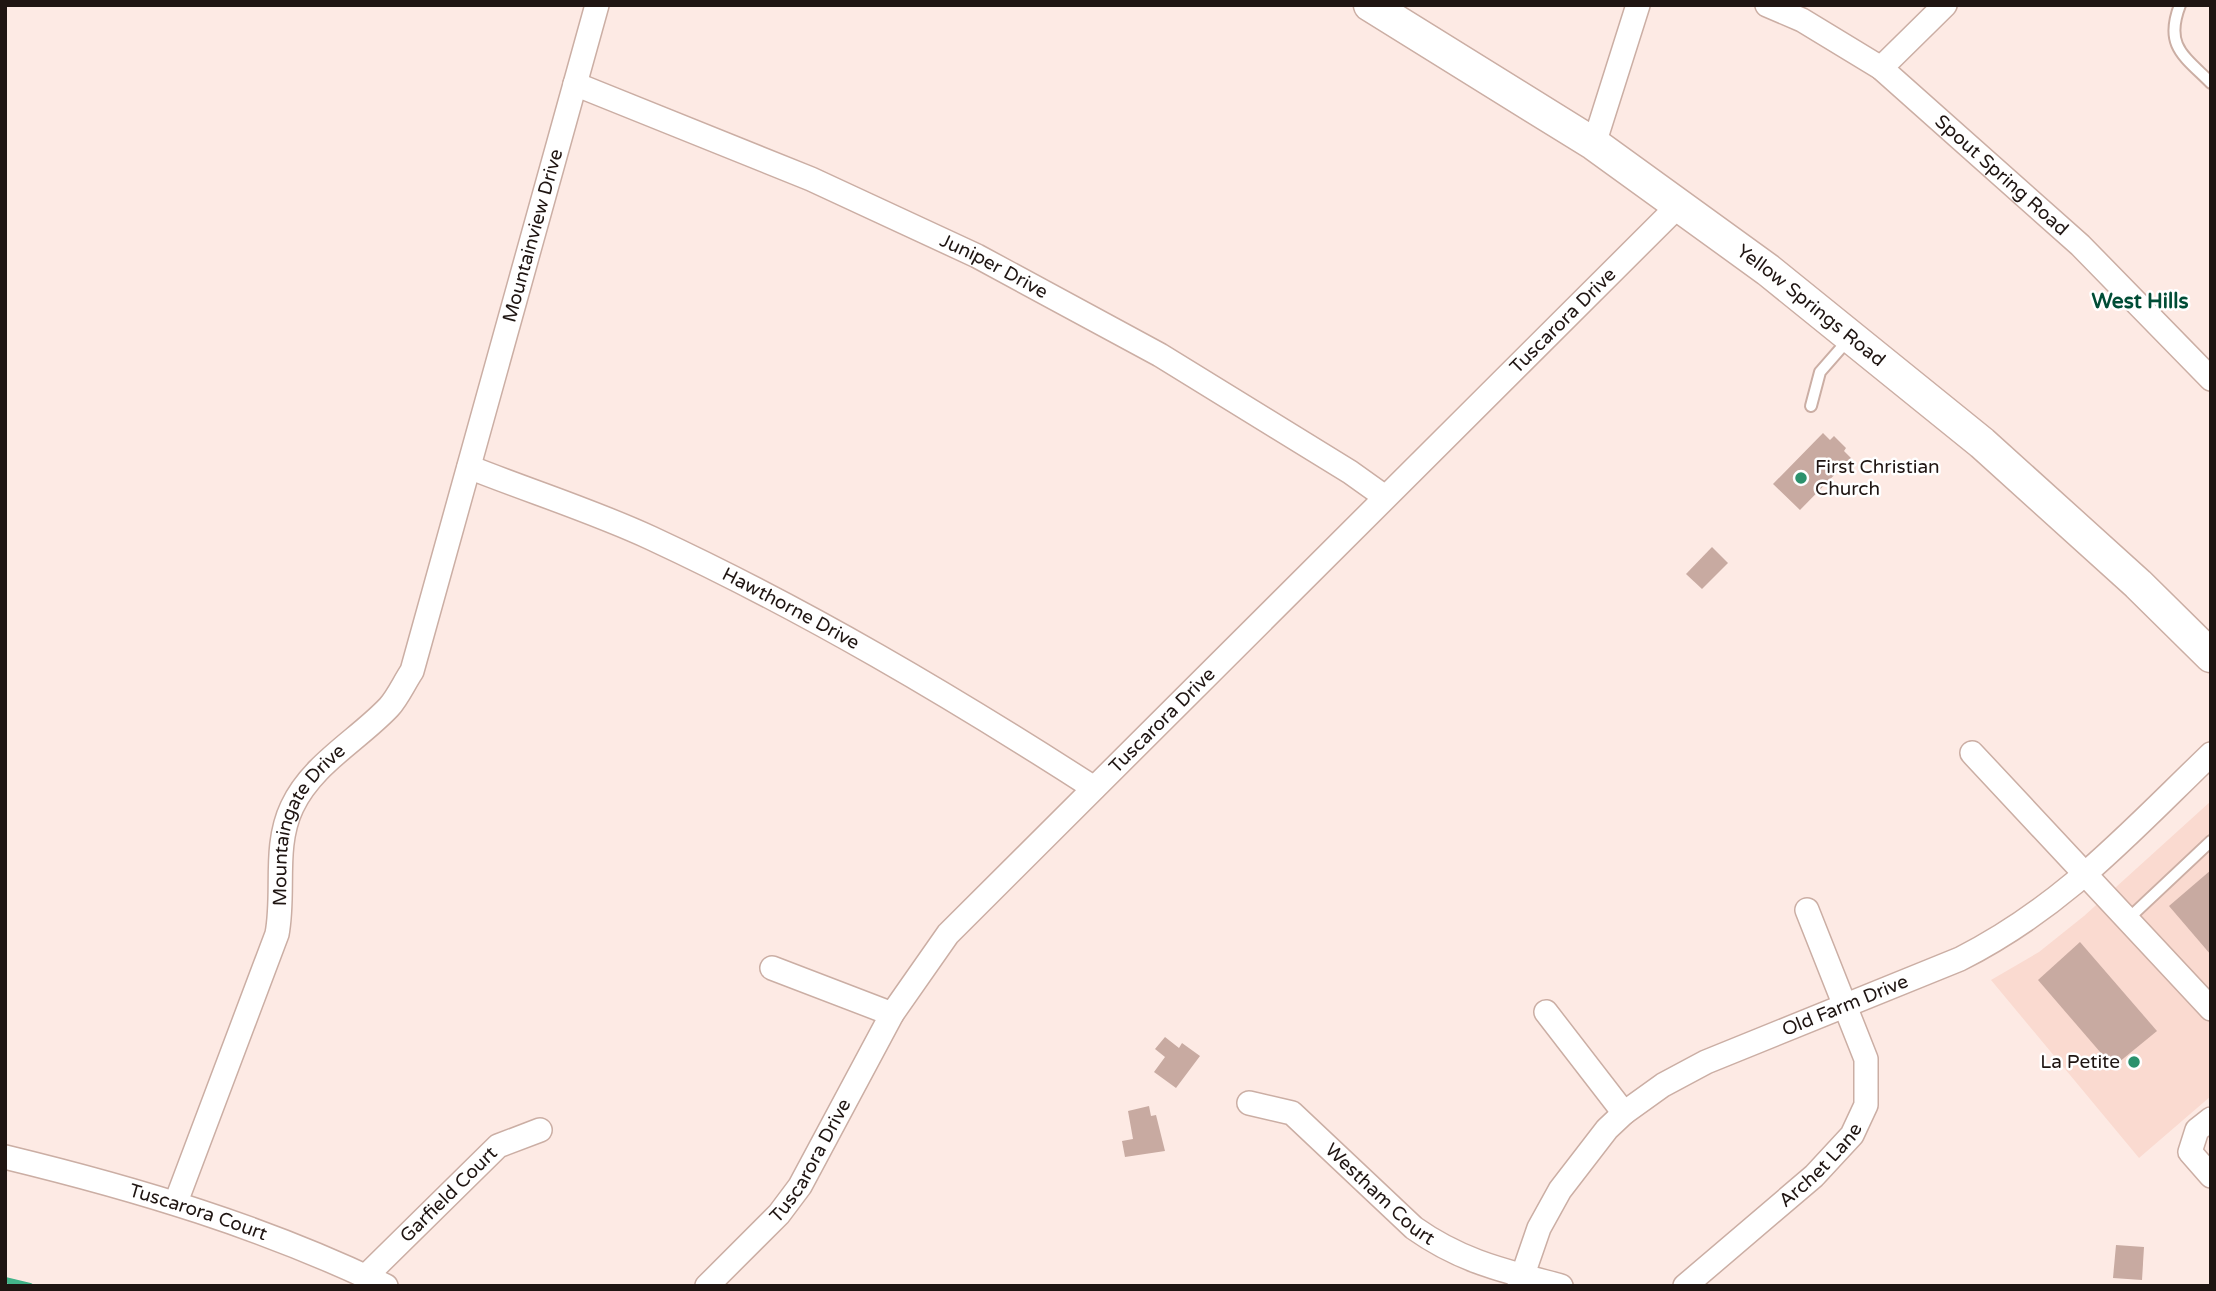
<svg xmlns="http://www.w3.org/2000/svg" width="2216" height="1291" font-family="'Varela Round',sans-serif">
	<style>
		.built { fill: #fadad0 }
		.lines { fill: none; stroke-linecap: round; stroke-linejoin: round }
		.stream { stroke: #43b389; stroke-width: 6 }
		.building { fill: #c8aaa1 }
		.service-casing { stroke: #cbaea4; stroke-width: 14 }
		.minor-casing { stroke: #cbaea4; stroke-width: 26 }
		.secondary-casing { stroke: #cbaea4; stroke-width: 35 }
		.service { stroke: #fff; stroke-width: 10 }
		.minor { stroke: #fff; stroke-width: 23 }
		.secondary { stroke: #fff; stroke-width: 32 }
		.poi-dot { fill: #2c916c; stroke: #fff; stroke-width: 2.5 }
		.labels { text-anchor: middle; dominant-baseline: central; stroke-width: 5; stroke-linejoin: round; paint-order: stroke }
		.street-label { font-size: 19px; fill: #1f1512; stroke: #fff }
		.poi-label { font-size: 19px; fill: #1f1512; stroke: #fff; text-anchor: start }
		.neighbourhood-label { font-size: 21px; font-weight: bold; fill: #004d36; stroke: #fff }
	</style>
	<rect width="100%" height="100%" fill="#fdeae4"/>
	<path class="built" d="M2211,801v295l-72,62 -148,-178 48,-28 45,-36z"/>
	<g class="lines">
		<path class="stream" d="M5,1280l25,6"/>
	</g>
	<g class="building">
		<path d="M1823,433l7,7 4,-4 12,12 -2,3 7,7 -51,52 -27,-26z"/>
		<path d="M1712,547l16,16 -26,26 -16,-15z"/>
		<path d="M2211,870v85l-42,-49z"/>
		<path d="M2080,942l77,89 -44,36 -75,-87z"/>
		<path d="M1165,1037l14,11 3,-5 18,13 -24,32 -22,-16 11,-15 -10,-8z"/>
		<path d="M1149,1106l2,10 5,-1 9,36 -40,6 -3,-16 11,-2 -5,-28z"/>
		<path d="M2116,1245l28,2 -2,33 -29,-2z"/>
	</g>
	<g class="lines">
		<g class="service-casing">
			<g id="service">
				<path d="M2180,5c-16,41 4,51 31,78"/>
				<path d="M1811,406l9,-34 28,-32"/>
				<path d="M2128,919l83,-78"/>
			</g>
		</g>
		<g class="minor-casing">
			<g id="minor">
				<path id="s1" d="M1767,5l35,15 79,48 199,177 131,134"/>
				<path d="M1881,68l64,-63"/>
				<path id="s2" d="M575,84l236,95 166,77 183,99 190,117 35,25"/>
				<path d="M1594,144l44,-139"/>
				<path id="s3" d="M469,467c60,24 124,44 182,71 155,72 300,158 443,250"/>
				<path d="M1972,753l239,256"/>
				<path d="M772,968l120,46"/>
				<path d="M1546,1012l78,101"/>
				<path id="s4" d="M1249,1103l43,10 122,115c48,34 91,43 147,58"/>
				<path d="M2211,1119l-14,11 -7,22 21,24"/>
				<path id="s5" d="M5,1157c132,32 259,70 381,129"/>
				<path id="s6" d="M176,1202l101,-268c8,-42 -4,-87 15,-127 20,-43 66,-67 97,-100 9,-10 15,-24 23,-36l185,-666"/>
				<path id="s7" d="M366,1276l132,-130 42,-16"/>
				<path id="s8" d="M707,1286l72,-72 21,-28 92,-172 56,-80 732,-730"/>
				<path id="s9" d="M1519,1286l20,-58 21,-38 47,-61 17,-16 39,-28 43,-23 254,-103c103,-52 169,-126 251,-205"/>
				<path id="s10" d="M1685,1286l129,-110 38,-41 14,-30v-46l-59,-149"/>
			</g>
		</g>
		<g class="secondary-casing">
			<g id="secondary">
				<path id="s11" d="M1370,5l224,139 174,126 214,173 156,141 73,72"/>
			</g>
		</g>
		<use href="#service" class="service"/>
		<use href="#minor" class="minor"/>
		<use href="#secondary" class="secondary"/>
	</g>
	<g class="poi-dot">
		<circle cx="1801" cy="478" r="7"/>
		<circle cx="2134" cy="1062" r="7"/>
	</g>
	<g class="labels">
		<g class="street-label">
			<text stroke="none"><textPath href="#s1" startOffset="292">Spout Spring Road</textPath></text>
			<text stroke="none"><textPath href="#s6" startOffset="1050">Mountainview Drive</textPath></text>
			<text stroke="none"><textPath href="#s2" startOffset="457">Juniper Drive</textPath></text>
			<text stroke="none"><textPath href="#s11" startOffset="534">Yellow Springs Road</textPath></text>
			<text stroke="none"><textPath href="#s8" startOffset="1298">Tuscarora Drive</textPath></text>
			<text stroke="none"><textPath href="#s3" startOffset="352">Hawthorne Drive</textPath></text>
			<text stroke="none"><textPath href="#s8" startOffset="732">Tuscarora Drive</textPath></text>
			<text stroke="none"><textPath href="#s6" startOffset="404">Mountaingate Drive</textPath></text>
			<text stroke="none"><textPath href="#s9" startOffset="452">Old Farm Drive</textPath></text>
			<text stroke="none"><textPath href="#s8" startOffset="164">Tuscarora Drive</textPath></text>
			<text stroke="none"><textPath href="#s10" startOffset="182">Archet Lane</textPath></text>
			<text stroke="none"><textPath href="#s4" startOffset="164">Westham Court</textPath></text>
			<text stroke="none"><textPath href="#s7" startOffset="116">Garfield Court</textPath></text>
			<text stroke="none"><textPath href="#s5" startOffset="201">Tuscarora Court</textPath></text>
		</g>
		<g class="poi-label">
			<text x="1815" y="467">First Christian<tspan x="1815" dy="22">Church</tspan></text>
			<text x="2120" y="1062" text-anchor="end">La Petite</text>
		</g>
		<g class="neighbourhood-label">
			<text x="2140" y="301">West Hills</text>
		</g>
	</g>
	<rect width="2216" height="1291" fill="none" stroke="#1f1512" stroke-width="14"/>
</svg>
